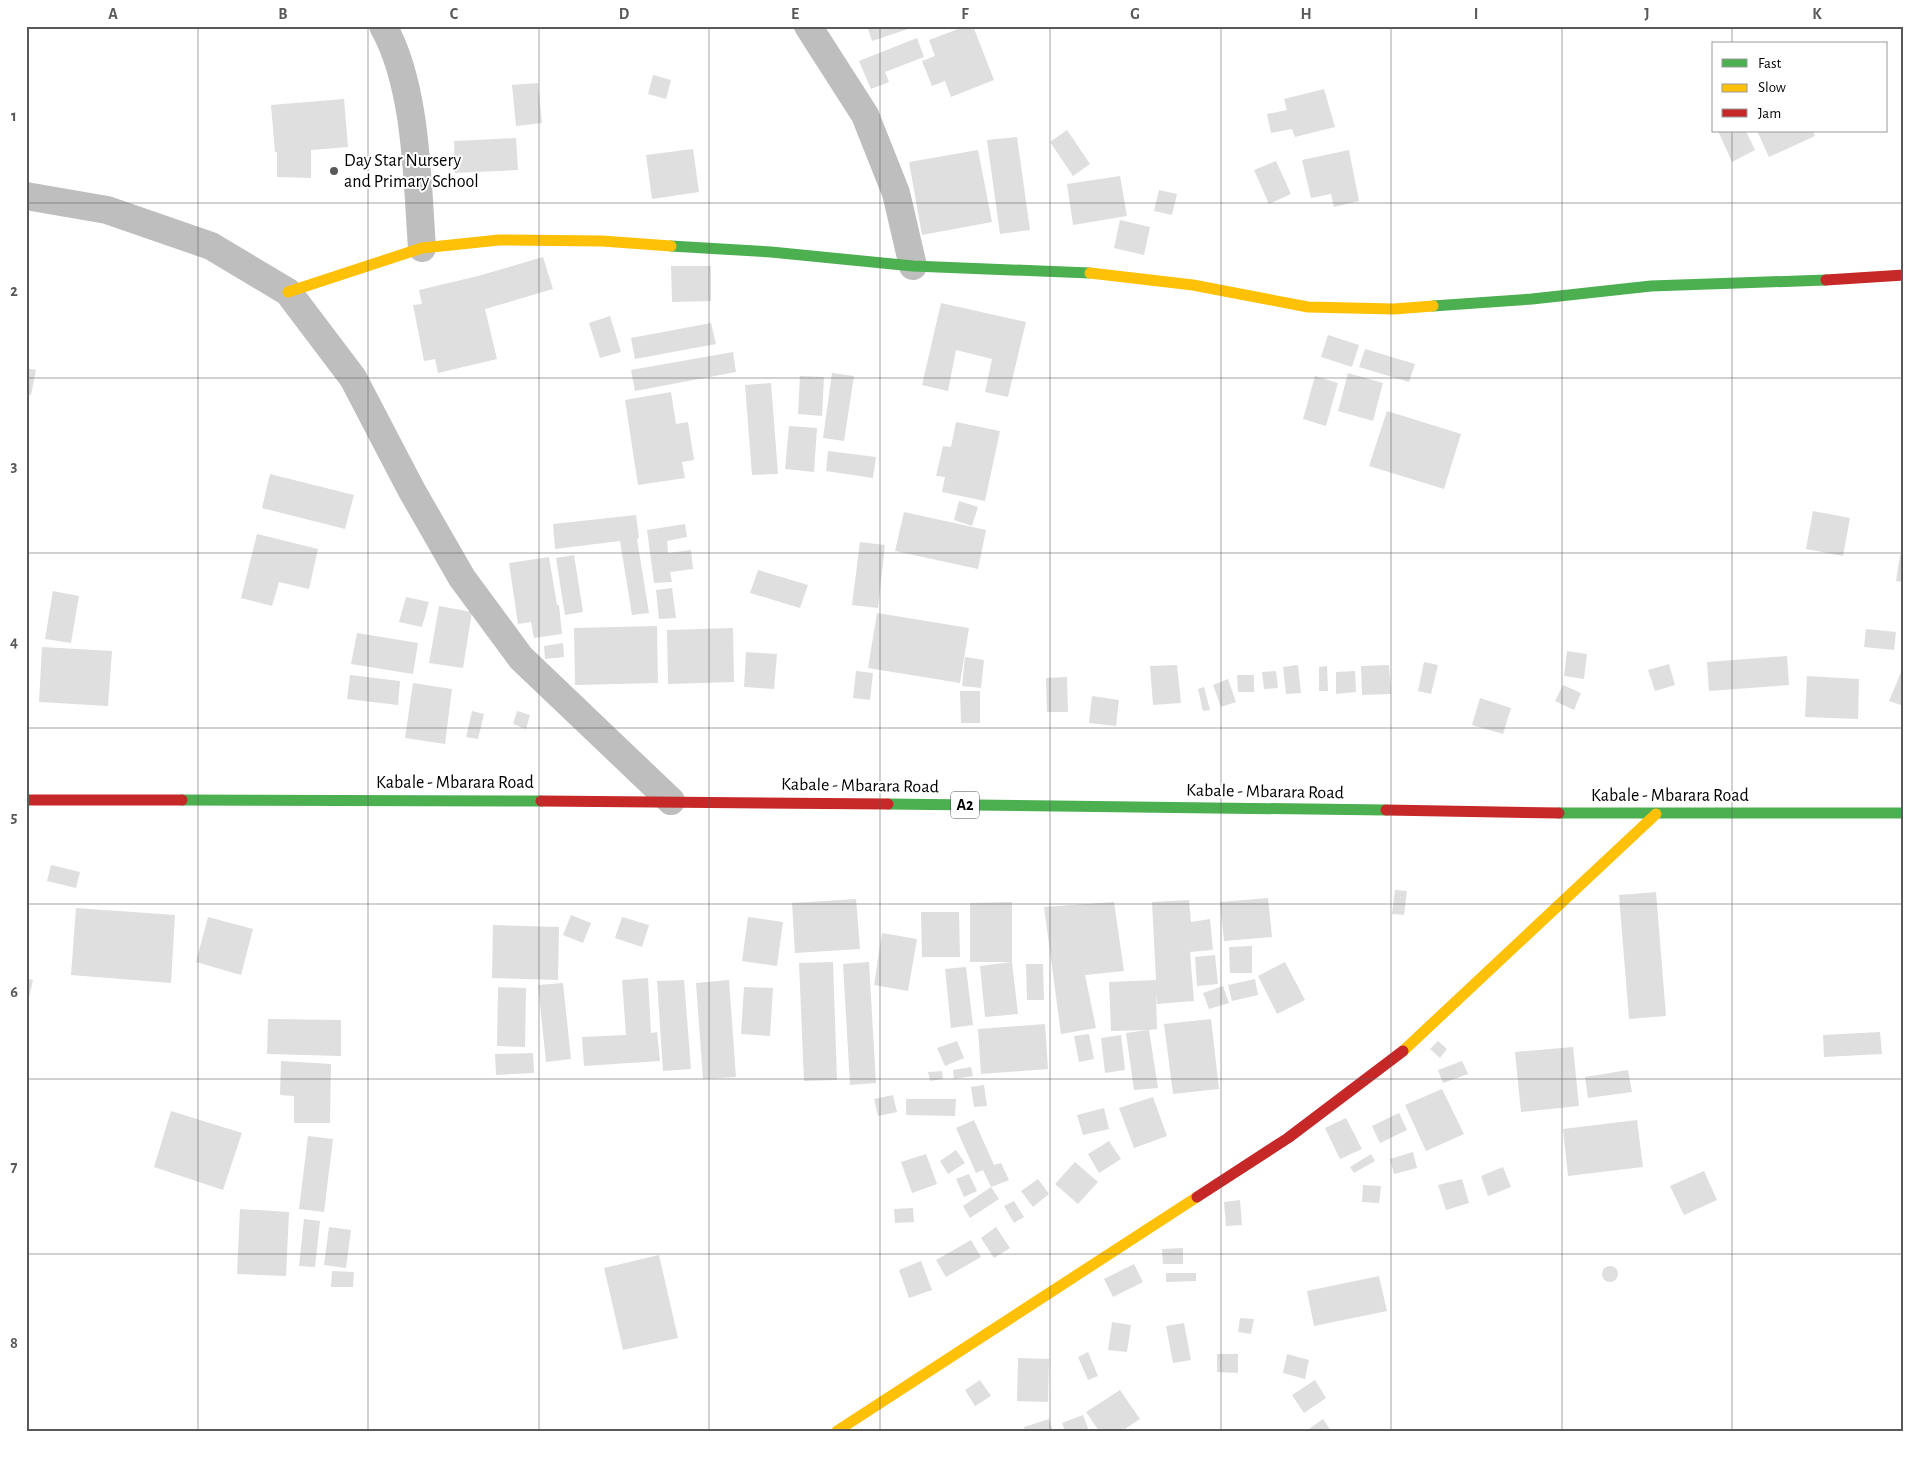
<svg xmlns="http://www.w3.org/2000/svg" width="1930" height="1457" font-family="'Alegreya Sans',sans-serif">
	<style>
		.building { fill: #dfdfdf }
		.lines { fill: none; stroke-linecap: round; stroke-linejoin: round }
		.street { stroke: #bebebe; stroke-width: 28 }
		.fast { stroke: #4caf50; stroke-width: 11 }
		.slow { stroke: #ffc107; stroke-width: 11 }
		.jam { stroke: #c62828; stroke-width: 11 }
		.grid { fill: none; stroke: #595959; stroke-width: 1; stroke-opacity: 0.55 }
		.poi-dot { fill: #595959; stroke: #fff; stroke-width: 2 }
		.labels { text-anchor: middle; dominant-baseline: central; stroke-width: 4; stroke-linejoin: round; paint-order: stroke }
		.shield { fill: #fff; stroke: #4c4c4c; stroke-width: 1 }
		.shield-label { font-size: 16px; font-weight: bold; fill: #000 }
		.poi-label { font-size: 18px; fill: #000; stroke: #fff; text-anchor: start }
		.street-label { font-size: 18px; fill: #000; stroke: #fff }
		.neatline { fill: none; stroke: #595959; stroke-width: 2 }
		.grid-label { font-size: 16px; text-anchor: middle; font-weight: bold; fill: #595959 }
	</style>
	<rect width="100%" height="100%" fill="#fff"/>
	<g class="building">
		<path d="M867,26h47v1l-42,14z"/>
		<path d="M966,26h7l21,54 -43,17 -6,-16 -13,5 -10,-25 13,-5 -6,-16z"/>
		<path d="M917,38l7,19 -39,15 4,10 -18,7 -12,-28z"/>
		<path d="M653,75l18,5 -5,19 -18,-5z"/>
		<path d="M538,83l4,40 -26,3 -4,-41z"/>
		<path d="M1324,89l11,38 -40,10 -3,-8 -21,4 -4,-19 20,-4 -3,-11z"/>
		<path d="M344,99l4,48 -37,3v28l-34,-1v-25h-2l-4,-47z"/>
		<path d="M1067,130l23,34 -17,12 -23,-34z"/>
		<path d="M1718,131h28l9,19 -23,12z"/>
		<path d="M1757,131h56l2,5 -46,21z"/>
		<path d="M1017,137l13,93 -30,4 -13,-94z"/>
		<path d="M516,138l2,32 -63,3 -1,-32z"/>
		<path d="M693,149l6,43 -47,7 -6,-44z"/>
		<path d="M978,150l14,72 -70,13 -13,-73z"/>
		<path d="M1349,150l10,51 -25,6 -3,-13 -20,4 -9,-38z"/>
		<path d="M1276,161l15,33 -22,10 -15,-34z"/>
		<path d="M1120,176l7,40 -54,9 -6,-41z"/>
		<path d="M1159,190l18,4 -5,21 -18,-4z"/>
		<path d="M1120,220l30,7 -6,28 -30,-7z"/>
		<path d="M543,257l10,32 -68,20 12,50 -59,14 -3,-14 -11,2 -11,-56 9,-1 -3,-14 59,-14z"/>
		<path d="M671,266h40v35l-39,1z"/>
		<path d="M941,303l85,19 -18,75 -23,-5 7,-33 -36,-9 -8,41 -26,-6z"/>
		<path d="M610,316l11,36 -21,6 -11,-35z"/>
		<path d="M711,323l5,21 -81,15 -4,-21z"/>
		<path d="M1328,335l31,10 -7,22 -31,-10z"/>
		<path d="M1365,349l50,15 -6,18 -50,-15z"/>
		<path d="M733,352l3,20 -101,19 -4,-21z"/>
		<path d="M26,368l10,2 -5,25 -5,-1z"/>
		<path d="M832,373l22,3 -10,65 -21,-3z"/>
		<path d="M1348,373l35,10 -10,38 -35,-10z"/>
		<path d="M800,376l24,1 -2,39 -24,-2z"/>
		<path d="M1315,376l23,7 -12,43 -23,-7z"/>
		<path d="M771,383l7,91 -26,1 -7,-90z"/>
		<path d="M671,392l5,32 12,-2 6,38 -12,2 3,16 -47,7 -13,-85z"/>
		<path d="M1387,411l74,23 -17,55 -75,-23z"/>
		<path d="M956,422l44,9 -15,70 -43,-9 3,-15 -9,-1 7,-30 8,1z"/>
		<path d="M789,426l28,2 -3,44 -29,-3z"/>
		<path d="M828,451l48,6 -3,21 -47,-7z"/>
		<path d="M270,474l84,21 -9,34 -83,-21z"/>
		<path d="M959,501l19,6 -6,19 -18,-6z"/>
		<path d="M1813,511l37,7 -7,38 -37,-7z"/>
		<path d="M904,512l82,18 -8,39 -83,-18z"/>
		<path d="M636,515l3,23 -2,1 12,74 -17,2 -12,-74 -65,8 -2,-25z"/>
		<path d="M685,524l2,13 -20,4 1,12 23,-3 2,19 -23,3 2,10 -18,1 -7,-53z"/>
		<path d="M257,534l61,15 -9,40 -30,-7 -7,24 -31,-8z"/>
		<path d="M860,542l25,3 -7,63 -26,-3z"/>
		<path d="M574,555l9,57 -18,3 -9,-57z"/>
		<path d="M1900,555l4,1v26l-8,-1z"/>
		<path d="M549,557l8,48h2l3,29 -28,4 -3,-16 -13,2 -9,-61z"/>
		<path d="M758,570l50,15 -8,23 -50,-15z"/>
		<path d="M672,588l4,30 -17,1 -3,-29z"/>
		<path d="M53,591l26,5 -8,47 -26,-4z"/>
		<path d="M406,597l23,5 -7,25 -23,-5z"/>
		<path d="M439,606l33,6 -9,56 -34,-5z"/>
		<path d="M877,613l92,15 -9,55 -92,-15z"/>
		<path d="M657,626l1,57 -83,2 -1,-57z"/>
		<path d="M733,628l1,54 -66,2 -1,-54z"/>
		<path d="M1866,629l30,3 -2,18 -30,-3z"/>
		<path d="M357,633l61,10 -5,31 -62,-10z"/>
		<path d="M563,643l1,14 -19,2 -1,-13z"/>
		<path d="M42,647l70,4 -4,55 -69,-4z"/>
		<path d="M1567,651l20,3 -3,25 -20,-3z"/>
		<path d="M746,652l31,2 -3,35 -30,-2z"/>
		<path d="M1787,656l2,29 -80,6 -2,-29z"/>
		<path d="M965,657l19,3 -3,28 -19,-2z"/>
		<path d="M1424,662l14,3 -7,29 -13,-3z"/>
		<path d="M1669,664l6,21 -20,6 -7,-21z"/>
		<path d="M1177,665l4,38 -28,2 -3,-39z"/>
		<path d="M1298,665l3,28 -15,1 -3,-27z"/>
		<path d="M1389,665l2,29 -29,1 -1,-29z"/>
		<path d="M1904,665v41l-15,-5z"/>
		<path d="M1327,666l1,25h-9v-24z"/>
		<path d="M856,671l17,2 -3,27 -17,-2z"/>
		<path d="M1276,671l2,17 -14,1 -2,-17z"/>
		<path d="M1355,671l1,21 -20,2v-22z"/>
		<path d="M350,675l50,6 -2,24 -51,-6z"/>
		<path d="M1237,675h17v17h-16z"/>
		<path d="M1807,676l52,3 -1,40 -53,-2z"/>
		<path d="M1067,677l1,35h-21l-1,-34z"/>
		<path d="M1228,679l8,23 -15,5 -8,-22z"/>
		<path d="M413,683l39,6 -7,55 -40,-6z"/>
		<path d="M1563,685l18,8 -7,17 -19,-9z"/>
		<path d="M1204,687l6,23 -7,1 -5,-22z"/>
		<path d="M960,691h20v32h-19z"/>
		<path d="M1092,696l27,4 -3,26 -27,-3z"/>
		<path d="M1480,698l31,10 -8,26 -31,-9z"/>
		<path d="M472,711l12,3 -6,25 -12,-2z"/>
		<path d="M517,711l13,4 -4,14 -13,-5z"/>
		<path d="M51,865l29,7 -4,16 -29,-7z"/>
		<path d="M1395,890l12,1 -3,24 -12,-1z"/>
		<path d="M1656,892l10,124 -37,3 -10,-124z"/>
		<path d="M1268,898l4,39 -48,4 -4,-39z"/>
		<path d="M856,899l4,50 -65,4 -3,-50z"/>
		<path d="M1189,900l2,22 19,-3 3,31 -23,2 4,49 -37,3 -1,-12 1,37 -8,1 9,58 -24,2 -8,-57 21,-3 -36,1 -2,-49 47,-2 -4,-78z"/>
		<path d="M1012,902v60h-42v-59z"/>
		<path d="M1114,902l10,69 -39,4 11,53 -35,6 -17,-127z"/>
		<path d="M76,908l99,7 -4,68 -100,-8z"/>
		<path d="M921,912h38l1,45h-38z"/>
		<path d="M571,915l20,8 -8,20 -20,-8z"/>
		<path d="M208,917l45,12 -12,46 -45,-13z"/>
		<path d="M622,917l27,8 -7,22 -27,-9z"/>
		<path d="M748,917l35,5 -6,44 -35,-5z"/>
		<path d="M493,925l66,2 -1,53 -66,-2z"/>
		<path d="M882,933l35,6 -9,52 -34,-6z"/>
		<path d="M1252,946v27h-22l-1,-26z"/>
		<path d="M1215,955l3,29 -21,2 -2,-29z"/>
		<path d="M833,962l4,118 -33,1 -5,-118z"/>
		<path d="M869,962l7,121 -26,2 -7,-121z"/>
		<path d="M1012,962l6,52 -33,3 -5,-51z"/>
		<path d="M1285,962l20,38 -28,14 -19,-38z"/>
		<path d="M1026,964h17l1,36h-17z"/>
		<path d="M966,967l7,58 -22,3 -6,-59z"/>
		<path d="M26,978l7,2 -6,26h-1z"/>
		<path d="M648,978l3,55 6,-1 3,29 -76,5 -2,-29 44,-2 -4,-55z"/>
		<path d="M1255,979l3,16 -26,6 -4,-16z"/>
		<path d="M684,980l7,89 -28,2 -6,-90z"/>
		<path d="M729,980l7,97 -33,2 -7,-96z"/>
		<path d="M563,983l8,76 -25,3 -8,-77z"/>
		<path d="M1223,986l6,17 -20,6 -6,-16z"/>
		<path d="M498,987l28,1 -1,59 -28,-1z"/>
		<path d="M744,987l29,1 -3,48 -29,-2z"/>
		<path d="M268,1019l73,1v36l-74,-2z"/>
		<path d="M1211,1019l8,70 -46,5 -9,-70z"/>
		<path d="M1045,1024l3,45 -67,5 -3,-45z"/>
		<path d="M1880,1032l2,22 -58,3 -1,-22z"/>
		<path d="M1089,1034l5,25 -15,3 -5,-26z"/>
		<path d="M1121,1035l4,35 -20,3 -4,-35z"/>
		<path d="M957,1041l7,17 -19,8 -8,-18z"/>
		<path d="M1438,1041l9,8 -7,9 -10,-9z"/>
		<path d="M1573,1047l6,59 -58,6 -6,-60z"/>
		<path d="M533,1053l1,20 -38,2 -1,-21z"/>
		<path d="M281,1061l50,3 -1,59h-36v-27l-14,-1z"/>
		<path d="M1462,1061l6,13 -25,9 -5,-13z"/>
		<path d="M971,1067l2,9 -19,3 -1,-9z"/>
		<path d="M1628,1070l4,22 -44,6 -3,-21z"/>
		<path d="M942,1071l1,8 -13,2 -2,-9z"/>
		<path d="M984,1085l3,21 -13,1 -3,-20z"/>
		<path d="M1442,1089l22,45 -38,17 -21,-46z"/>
		<path d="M893,1095l4,17 -19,4 -4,-17z"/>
		<path d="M1153,1097l14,39 -33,12 -15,-40z"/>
		<path d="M906,1099h50l-1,17 -49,-1z"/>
		<path d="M1104,1108l5,21 -26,6 -6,-20z"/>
		<path d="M171,1111l71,22 -19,57 -69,-23z"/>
		<path d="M1399,1113l8,17 -27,13 -8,-17z"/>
		<path d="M1346,1118l16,31 -22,10 -15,-31z"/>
		<path d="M974,1120l20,45 7,-2 8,17 -18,7 -8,-17 -7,3 -20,-45z"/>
		<path d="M1637,1120l6,47 -75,9 -5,-47z"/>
		<path d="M308,1136l25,3 -9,73 -25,-3z"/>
		<path d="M1109,1141l12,18 -22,14 -11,-19z"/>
		<path d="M956,1150l9,13 -17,11 -8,-13z"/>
		<path d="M1413,1152l4,16 -23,6 -4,-15z"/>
		<path d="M926,1154l11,30 -25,9 -11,-31z"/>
		<path d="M1371,1154l4,7 -21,12 -4,-6z"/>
		<path d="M1075,1162l23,20 -20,22 -23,-20z"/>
		<path d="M1503,1167l8,20 -23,9 -7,-20z"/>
		<path d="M1704,1171l13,29 -33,15 -14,-29z"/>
		<path d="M969,1174l8,17 -13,6 -8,-18z"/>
		<path d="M1038,1179l11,15 -16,13 -12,-16z"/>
		<path d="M1462,1179l7,24 -23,7 -8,-25z"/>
		<path d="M1363,1185l18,1 -2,17 -17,-1z"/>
		<path d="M991,1187l8,12 -29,19 -7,-12z"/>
		<path d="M1240,1200l2,25 -16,1 -2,-24z"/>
		<path d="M1014,1201l10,16 -10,6 -10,-17z"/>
		<path d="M913,1208l1,14 -19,1 -1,-14z"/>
		<path d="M240,1209l49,3 -3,64 -49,-2z"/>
		<path d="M304,1219l16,2 -5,46 -16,-1z"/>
		<path d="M329,1227l22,3 -5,38 -22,-3z"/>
		<path d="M996,1227l14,21 -16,10 -13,-20z"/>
		<path d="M971,1240l10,17 -35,20 -10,-17z"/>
		<path d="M1183,1248v16h-20l-1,-15z"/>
		<path d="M659,1255l19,83 -55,12 -19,-82z"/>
		<path d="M921,1261l11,29 -23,8 -10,-28z"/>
		<path d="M1134,1264l9,18 -30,15 -9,-18z"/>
		<circle cx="1610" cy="1274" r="8"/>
		<path d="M332,1271l22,1 -1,15h-22z"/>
		<path d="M1166,1273h30v8l-30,1z"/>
		<path d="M1379,1276l8,35 -73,15 -7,-35z"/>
		<path d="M1240,1318l14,1 -3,15 -13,-2z"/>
		<path d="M1112,1322l19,3 -4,27 -19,-2z"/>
		<path d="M1184,1323l7,37 -18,3 -7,-37z"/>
		<path d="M1088,1352l10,24 -10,4 -10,-23z"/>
		<path d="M1217,1354h21v19l-21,-1z"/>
		<path d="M1287,1354l22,6 -4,19 -22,-6z"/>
		<path d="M1018,1358l31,1 -1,43 -31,-1z"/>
		<path d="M980,1380l11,16 -16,10 -10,-16z"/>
		<path d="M1315,1380l11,18 -22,15 -12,-18z"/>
		<path d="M1120,1390l20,29 -18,12h-23l-13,-19z"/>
		<path d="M1083,1415l6,16h-24l-3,-8z"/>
		<path d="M1049,1419l4,12h-28l-1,-4z"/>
		<path d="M1323,1419l8,12h-25z"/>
	</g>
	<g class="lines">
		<g class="street">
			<path d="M383,26c34,60 34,154 39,222"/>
			<path d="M808,26l57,89 31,78 17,73"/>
			<path d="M26,196l81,14 104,36 77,46 65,86 59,113 50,87 59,80 150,143"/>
		</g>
		<g class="fast">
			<path d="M671,246l100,6 142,14 177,7"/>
			<path d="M1433,306l99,-7 119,-13 175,-6"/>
			<path d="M182,800l359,1"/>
			<path d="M888,804l498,6"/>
			<path d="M1559,813h345"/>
		</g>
		<g class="slow">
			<path d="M1090,273l103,12 115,22 86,2 39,-3"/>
			<path d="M288,292l134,-44 77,-8 103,1 69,5"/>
			<path d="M1403,1051l253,-237"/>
			<path d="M837,1431l360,-234"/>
		</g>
		<g class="jam">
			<path d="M1826,280l78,-5"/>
			<path d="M26,800h156"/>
			<path d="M541,801l347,3"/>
			<path d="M1386,810l173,3"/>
			<path d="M1197,1197l91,-59 115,-87"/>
		</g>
	</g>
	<path class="grid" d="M198,26v1405M368,26v1405M539,26v1405M709,26v1405M880,26v1405M1050,26v1405M1221,26v1405M1391,26v1405M1562,26v1405M1732,26v18M1732,131v1300M26,203h1878M26,378h1878M26,553h1878M26,728h1878M26,904h1878M26,1079h1878M26,1254h1878"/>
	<circle class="poi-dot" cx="334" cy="171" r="5"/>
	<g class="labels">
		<rect class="shield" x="951" y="791.5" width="28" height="27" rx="4"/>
		<g class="shield-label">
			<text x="965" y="805">A2</text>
		</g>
		<g class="poi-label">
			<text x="344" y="161">Day Star Nursery<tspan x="344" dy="21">and Primary School</tspan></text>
		</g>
		<g class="street-label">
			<text x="455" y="783">Kabale - Mbarara Road</text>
			<text transform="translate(860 786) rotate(1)">Kabale - Mbarara Road</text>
			<text transform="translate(1265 792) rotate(1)">Kabale - Mbarara Road</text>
			<text x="1670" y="796">Kabale - Mbarara Road</text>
		</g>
	</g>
	<rect width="1930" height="1457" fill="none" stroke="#ffffff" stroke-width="55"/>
	<rect x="1712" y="42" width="175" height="90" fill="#ffffff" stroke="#999999"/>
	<rect x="1722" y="59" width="25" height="8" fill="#4caf50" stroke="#999999"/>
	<text x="1758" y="68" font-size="15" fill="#000000">Fast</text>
	<rect x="1722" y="84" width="25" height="8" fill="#ffc107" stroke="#999999"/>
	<text x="1758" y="92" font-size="15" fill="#000000">Slow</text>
	<rect x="1722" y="109" width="25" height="8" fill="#c62828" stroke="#999999"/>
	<text x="1758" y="118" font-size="15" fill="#000000">Jam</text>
	<rect x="28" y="28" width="1874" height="1402" class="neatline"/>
	<g class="grid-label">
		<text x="113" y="19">A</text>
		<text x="283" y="19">B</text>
		<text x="454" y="19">C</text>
		<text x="624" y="19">D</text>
		<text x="795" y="19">E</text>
		<text x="965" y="19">F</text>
		<text x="1135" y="19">G</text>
		<text x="1306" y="19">H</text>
		<text x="1476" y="19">I</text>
		<text x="1647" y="19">J</text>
		<text x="1817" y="19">K</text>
		<text x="14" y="121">1</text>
		<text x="14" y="296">2</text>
		<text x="14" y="471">3</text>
		<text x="14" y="647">4</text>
		<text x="14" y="822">5</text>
		<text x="14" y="997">6</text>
		<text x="14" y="1172">7</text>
		<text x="14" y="1348">8</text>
	</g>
</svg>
